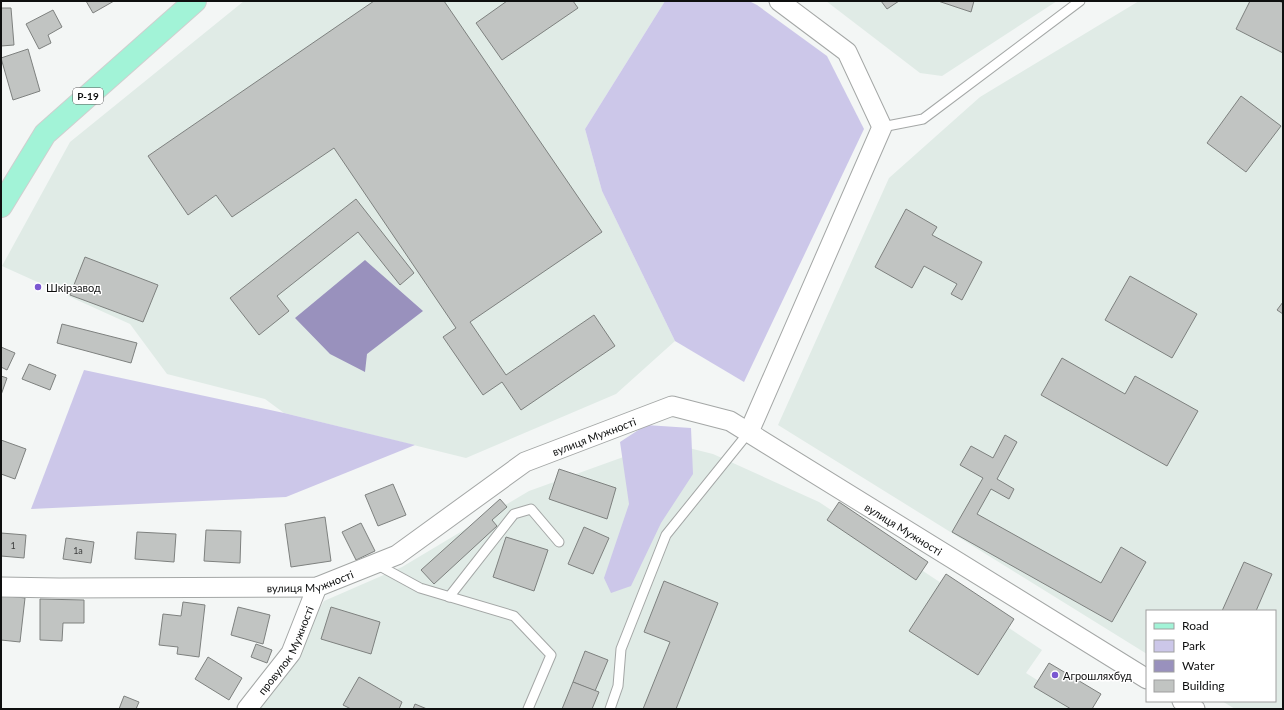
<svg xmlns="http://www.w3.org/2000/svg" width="1284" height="710" font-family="Lato,sans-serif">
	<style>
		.built { fill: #e0ebe6 }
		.green { fill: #ccc7e9 }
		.water { fill: #9991bd }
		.building { fill: #c1c4c2; stroke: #7e817f }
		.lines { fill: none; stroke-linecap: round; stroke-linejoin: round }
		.service-casing { stroke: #a4a7a6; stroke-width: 11 }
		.minor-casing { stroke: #a4a7a6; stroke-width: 21 }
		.primary-casing { stroke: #cfcfcf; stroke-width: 24 }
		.service { stroke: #fff; stroke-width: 9 }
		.minor { stroke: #fff; stroke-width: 19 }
		.primary { stroke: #a2f3d7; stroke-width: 22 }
		.poi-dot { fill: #7a57d1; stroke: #fff; stroke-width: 1.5 }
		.labels { text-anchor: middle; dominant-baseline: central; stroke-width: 3; stroke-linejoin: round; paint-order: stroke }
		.number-label { font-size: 9px; fill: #3b3c3c }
		.shield { fill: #fff; stroke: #565757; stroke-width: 1 }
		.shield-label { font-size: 10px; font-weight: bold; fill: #0e0f0f }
		.poi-label { font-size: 11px; fill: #0e0f0f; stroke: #fff; text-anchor: start }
		.street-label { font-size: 11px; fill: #0e0f0f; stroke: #fff }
	</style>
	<rect width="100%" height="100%" fill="#f3f6f5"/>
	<g class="built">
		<path d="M244,1h421l-80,128 17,62 73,150 -59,53 -150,64 -182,-45 -19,-14 -98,-25 -37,-50 -128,-58 68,-124z"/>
		<path d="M826,1h231l-115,75 -22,-3z"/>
		<path d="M1139,1h144v708h-48l-13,-8h53v-90h-128v43l-369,-229 111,-247 91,-81z"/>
		<path d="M665,442l48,12 106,48 223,148 -16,23 57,36h-824l5,-6 60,-102 78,-34 127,-76z"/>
	</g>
	<g class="green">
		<path d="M665,1h84l8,4 70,51 37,73 -120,253 -69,-41 -73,-150 -17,-62z"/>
		<path d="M84,370l200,43 131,32 -129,52 -255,12z"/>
		<path d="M646,425l45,3 2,46 -32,49 -30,63 -20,7 -7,-15 25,-74 -9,-62z"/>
	</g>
	<path class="water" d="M365,260l58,51 -56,43 -2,18 -35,-18 -35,-36z"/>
	<g class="building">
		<path d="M86,1h28l-21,12z"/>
		<path d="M374,1h70l158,231 -132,90 36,53 88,-60 21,31 -94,64 -19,-28 -19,13 -40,-58 13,-9 -122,-180 -102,69 -16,-22 -28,20 -40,-59z"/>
		<path d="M507,1h66l5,7 -76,52 -26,-37z"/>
		<path d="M881,1h18l-12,8z"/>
		<path d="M938,1h36l-3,11z"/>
		<path d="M1250,1h29l4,2v50l-47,-24z"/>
		<path d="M1,8h10l3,37 -13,1z"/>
		<path d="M53,10l9,17 -14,8 3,8 -12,6 -13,-25z"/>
		<path d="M28,49l12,42 -27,9 -12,-42z"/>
		<path d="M1241,96l40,30 -35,46 -39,-29z"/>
		<path d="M356,199l58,74 -14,12 -42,-53 -81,64 12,15 -30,24 -29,-37z"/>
		<path d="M906,209l31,18 -5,8 50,27 -20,38 -11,-6 6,-10 -33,-18 -12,22 -37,-21z"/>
		<path d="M85,257l73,28 -15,37 -73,-27z"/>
		<path d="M1130,276l67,38 -25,44 -67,-38z"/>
		<path d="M1283,302v12l-6,-4z"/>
		<path d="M62,324l75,19 -6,20 -74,-20z"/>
		<path d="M1,347l14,6 -8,17 -6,-3z"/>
		<path d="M1062,358l63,36 10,-18 63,35 -31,55 -126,-71z"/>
		<path d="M29,364l27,11 -6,15 -28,-11z"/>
		<path d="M1,376l6,2 -6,17z"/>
		<path d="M1005,435l12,7 -20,37 17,10 -5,10 -18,-10 -14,25 124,69 20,-36 25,15 -34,60 -160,-90 31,-54 -23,-13 11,-19 22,12z"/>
		<path d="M1,440l25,9 -11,30 -14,-5z"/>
		<path d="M559,469l57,19 -9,31 -58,-20z"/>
		<path d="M393,484l13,31 -28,11 -13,-31z"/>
		<path d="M500,499l7,8 -15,13 5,6 -63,58 -13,-14z"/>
		<path d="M839,502l89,60 -12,18 -89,-60z"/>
		<path d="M325,517l6,44 -40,6 -6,-43z"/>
		<path d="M361,523l14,28 -19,9 -14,-28z"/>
		<path d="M584,527l25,11 -16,36 -25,-10z"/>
		<path d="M206,530l35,1 -1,32 -36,-2z"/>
		<path d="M137,532l39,2 -2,28 -39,-3z"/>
		<path d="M1,533l25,2 -2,23 -23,-2z"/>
		<path d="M506,537l42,13 -14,41 -41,-14z"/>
		<path d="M66,538l28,4 -3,21 -28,-4z"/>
		<path d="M1244,562l28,12 -16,37h-34z"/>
		<path d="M946,574l68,45 -36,56 -69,-44z"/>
		<path d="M664,581l54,22 -42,106h-33l27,-67 -26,-10z"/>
		<path d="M1,595l24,3 -5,44 -19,-2z"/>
		<path d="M40,599l44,1v23h-21l-1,18 -22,-1z"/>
		<path d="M183,602l22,3 -6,52 -22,-3 1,-7 -19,-2 4,-31 18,2z"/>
		<path d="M238,607l32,8 -7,29 -32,-9z"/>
		<path d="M331,607l49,15 -9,32 -50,-15z"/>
		<path d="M256,644l16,6 -5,13 -16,-6z"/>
		<path d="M585,651l23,9 -13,31 -22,-9z"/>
		<path d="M208,657l34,21 -13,22 -34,-21z"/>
		<path d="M1049,663l52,31 -9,15h-21l-37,-22z"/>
		<path d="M359,677l43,25 -3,7h-48l-8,-4z"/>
		<path d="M573,682l26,10 -7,17h-30z"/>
		<path d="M124,696l15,6 -3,7h-17z"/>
		<path d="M415,704l12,5h-14z"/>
	</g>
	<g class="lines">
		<g class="service-casing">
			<g id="service">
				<path d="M882,127l41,-8 157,-118"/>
				<path d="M376,564l44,24 94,28 37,39 -23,54"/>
				<path d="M449,597l65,-83 17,-5 28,33"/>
				<path d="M610,709l8,-23 3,-37 45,-114 83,-103"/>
			</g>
		</g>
		<g class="minor-casing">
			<g id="minor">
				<path d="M749,432l133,-305 -35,-75 -68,-51"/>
				<path id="s1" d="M1,587l58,1 258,-1 80,-32 128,-93 147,-56 58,15 417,258"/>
				<path d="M1182,701l13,8"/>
				<path id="s2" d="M247,709l44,-56 26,-66"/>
			</g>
		</g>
		<g class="primary-casing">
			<path id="primary" d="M1,206l44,-72 150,-133"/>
		</g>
		<use href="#service" class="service"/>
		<use href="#minor" class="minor"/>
		<use href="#primary" class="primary"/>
	</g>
	<g class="poi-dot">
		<circle cx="38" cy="287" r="4"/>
		<circle cx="1055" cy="675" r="4"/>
	</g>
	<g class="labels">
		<g class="number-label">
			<text x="13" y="545">1</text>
			<text x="78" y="550">1а</text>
		</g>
		<rect class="shield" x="73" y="88" width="30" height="16" rx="3"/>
		<g class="shield-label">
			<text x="88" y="96">Р-19</text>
		</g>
		<g class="poi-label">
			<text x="46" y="287">Шкірзавод</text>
			<text x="1063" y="675">Агрошляхбуд</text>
		</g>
		<g class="street-label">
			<text stroke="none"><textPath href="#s1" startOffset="634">вулиця Мужності</textPath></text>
			<text stroke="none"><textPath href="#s1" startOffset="982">вулиця Мужності</textPath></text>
			<text stroke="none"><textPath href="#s1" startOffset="310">вулиця Мужності</textPath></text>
			<text stroke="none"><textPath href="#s2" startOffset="71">провулок Мужності</textPath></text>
		</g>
	</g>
	<rect width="1284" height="710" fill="none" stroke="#0e0f0f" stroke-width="4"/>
	<rect x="1146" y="610" width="130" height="92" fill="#ffffff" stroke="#9f9f9f"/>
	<rect x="1154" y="623" width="20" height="6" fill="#a2f3d7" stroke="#9f9f9f"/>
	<text x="1182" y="630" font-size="12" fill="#0e0f0f">Road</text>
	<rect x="1154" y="640" width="20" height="12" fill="#ccc7e9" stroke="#9f9f9f"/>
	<text x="1182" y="650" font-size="12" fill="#0e0f0f">Park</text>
	<rect x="1154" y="660" width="20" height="12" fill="#9991bd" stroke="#9f9f9f"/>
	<text x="1182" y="670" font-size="12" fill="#0e0f0f">Water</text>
	<rect x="1154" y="680" width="20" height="12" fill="#c1c4c2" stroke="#9f9f9f"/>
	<text x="1182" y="690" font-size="12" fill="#0e0f0f">Building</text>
</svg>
